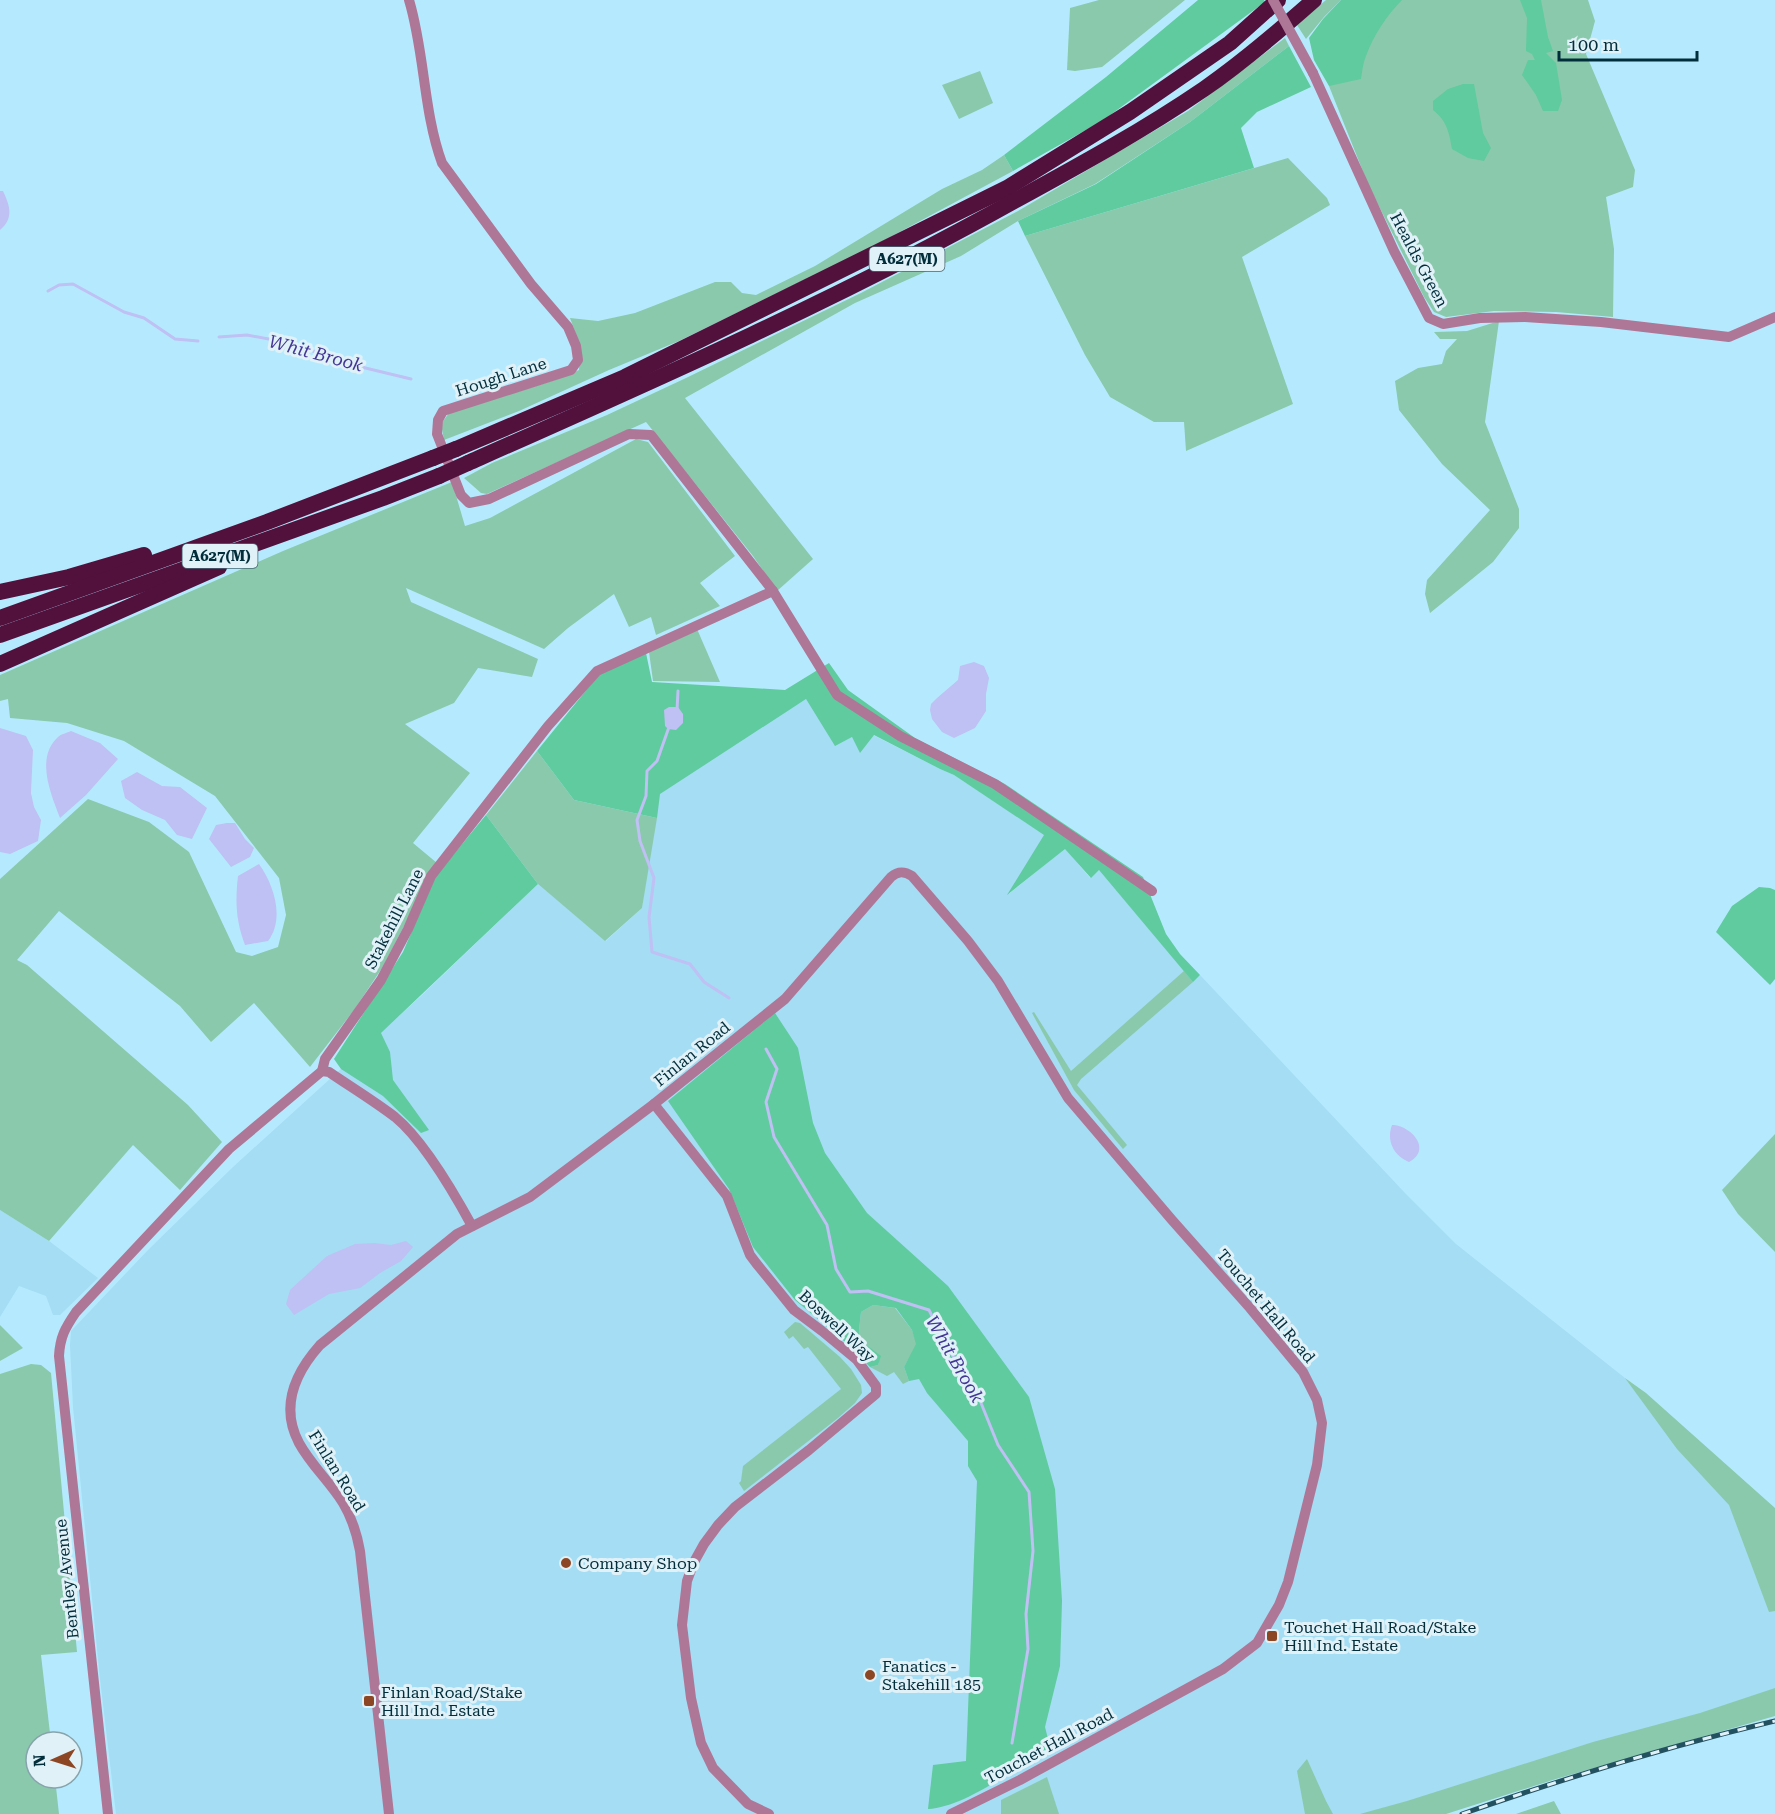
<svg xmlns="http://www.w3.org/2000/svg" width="1775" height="1814" font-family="'Roboto Serif',serif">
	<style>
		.built { fill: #a4ddf4 }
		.green { fill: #8ac9ac }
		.forest { fill: #5fcb9e }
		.water { fill: #bfc0f3 }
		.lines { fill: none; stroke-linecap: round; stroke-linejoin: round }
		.stream { stroke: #bfc0f3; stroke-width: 3 }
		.minor { stroke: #af7797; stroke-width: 10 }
		.highway { stroke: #52113d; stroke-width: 16 }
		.rail-casing { stroke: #245160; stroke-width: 5 }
		.rail { stroke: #e0f1f8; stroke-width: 3; stroke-dasharray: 9; stroke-linecap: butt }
		.minor-bridge { stroke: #af7797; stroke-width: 10 }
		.highway-bridge { stroke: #52113d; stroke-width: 16 }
		.poi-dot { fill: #8d4624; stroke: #e0f1f8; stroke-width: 2 }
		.labels { text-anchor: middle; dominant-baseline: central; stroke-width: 6; stroke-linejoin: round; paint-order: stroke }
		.shield { fill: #e0f1f8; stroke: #456874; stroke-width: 1.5 }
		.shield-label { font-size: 15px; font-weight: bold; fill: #022e3b }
		.street-label { font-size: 16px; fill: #022e3b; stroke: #e0f1f8 }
		.poi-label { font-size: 16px; fill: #022e3b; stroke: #e0f1f8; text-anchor: start }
		.water-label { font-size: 18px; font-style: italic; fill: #443695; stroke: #e0f1f8 }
	</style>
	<rect width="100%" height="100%" fill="#b5eafe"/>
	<g class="built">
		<path d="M806,699l29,46 17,-8 8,15 13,-17 67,34 14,6 91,60 -36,59 56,-46 25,30 9,-8 94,111 7,-6 205,218 51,51 169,134 109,121 41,106v106l-360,103h-1299l-16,-135 -27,-272 -3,-62 1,-14 78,-82 84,-82 187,-170 118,-113 68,57 36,-33 16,-118z"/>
		<path d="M0,1210l49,31 49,37 -38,37h-7l-7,-19 -27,-10 -19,31z"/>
	</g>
	<g class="green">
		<path d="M1099,0h86l-83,67 -27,4 -8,-1 3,-62z"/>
		<path d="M1326,0h15l-17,17 -18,22 -9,-14z"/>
		<path d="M1394,0h194l7,21 -9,33 49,116 -2,17 -27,10 8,52 -1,68 -57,-5 -62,-1 -48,6 -12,-5 -10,-15 -56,-113 -39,-98z"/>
		<path d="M1285,38l4,8 -99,76 -95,62 -77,37 -57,35 -106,47 -170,95 128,161 -36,32 -24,-35 -107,-134 -159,72 -6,-1 -17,-15 28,-15 115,-48 79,-37 175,-85 157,-82 170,-100z"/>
		<path d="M980,71l13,32 -34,16 -17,-34z"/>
		<path d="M1004,155l9,16 -145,78 -189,92 -70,29 -90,41 -75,29 -3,-16 8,-11 106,-33 24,-10 1,-25 -10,-27 28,3 37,-8 80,-31h16l11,11 14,2 59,-29 127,-77 40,-19z"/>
		<path d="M1288,158l39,40 3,7 -88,52 51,147 -107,47 -2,-29h-30l-44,-25 -25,-42 -60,-119z"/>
		<path d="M1499,321l-14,101 34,87v19l-26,34 -63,51 -5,-19 2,-14 63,-70 -48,-46 -43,-54 -4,-29 23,-13 24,-4 4,-13 11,-12h-17l-6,-7 33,-1z"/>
		<path d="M636,439l12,3 87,114 -35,27 20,23 -64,29 -5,-18 -22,10 -15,-33 -46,34 -24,21 -138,-61 5,14 127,57 -6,18 -54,-9 -24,35 -49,21 65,49 -57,70 24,20 -55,105 -28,42 -44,57 -56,-64 -43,39 -31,-36 -121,-95 -42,49 10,5 161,140 34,37 -42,48 -47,-45 -84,96 -49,-31v-331l88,-80 61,23 40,30 47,100 16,4 26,-9 8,-32 -7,-37 -64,-82 -91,-55 -57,-18 -57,-5 -2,-19 -8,2v-26l283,-124 169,-69 13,44 25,-8z"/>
		<path d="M697,629l23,53 -67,-1 -4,-29z"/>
		<path d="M537,751l37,49 83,18 -15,90 -37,33 -67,-57 -52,-69z"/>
		<path d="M1184,971l9,11 -112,97 -4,6 50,60 -4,4 -49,-59 -42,-77 2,-1 37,59z"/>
		<path d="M1775,1134v118l-37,-38 -16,-24z"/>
		<path d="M873,1305l22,3 17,22 5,14 -13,23 5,14 -6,3 -9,-12 -7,4 -17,-9 8,-2 2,-9 -20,-16 -1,-10 2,-18z"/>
		<path d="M795,1322l5,1 40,34 11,12 10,16 1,8 -7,10 -17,15 -94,73 -5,-8 2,-2 2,-15 98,-77 -33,-42 -4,2 -11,-13 -4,3 -5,-7z"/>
		<path d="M0,1325l23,23 -23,13z"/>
		<path d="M31,1364l10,1 10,8 26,279 -36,3 10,87h-15v36h19l4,36h-59v-440z"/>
		<path d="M1625,1378l21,15 129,115v103l-6,1 -40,-107 -52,-56z"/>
		<path d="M1775,1688v28l-219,63 -110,35h-86l47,-13 186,-59 107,-29z"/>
		<path d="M1307,1759l19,42 7,13h-28l-8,-43z"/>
		<path d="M1047,1777l12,37h-58v-14z"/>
		<path d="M1554,1801l7,13h-45z"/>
	</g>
	<g class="forest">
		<path d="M1198,0h66l1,2 -163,119 -89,50 -9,-16 102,-78z"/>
		<path d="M1341,0h61c-15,15 -29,36 -36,56 -3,7 -4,16 -5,23l-32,7 -15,-26 -5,-22 14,-19z"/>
		<path d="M1520,0h21l7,37 5,14 -7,2 10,10 6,37 -4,11h-15l-7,-16 -14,-20 6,-15h7l-3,-6 -6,-3 1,-33z"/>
		<path d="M1289,46l22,41 -54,25 -16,16 13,40 -229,68 -7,-15 78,-37 94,-62z"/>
		<path d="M1463,84h11l9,49 8,15 -7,13 -16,-3 -16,-9c-3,-17 -5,-28 -19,-39v-9l15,-12z"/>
		<path d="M646,653l6,29 133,8 44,-27 19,27 67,48 90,46 138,93 23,57 14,20 20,21 -7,7 -94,-112 -8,8 -26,-29 -58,46 37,-60 -90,-60 -14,-6 -66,-34 -14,18 -8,-16 -17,9 -29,-47 -146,95 -3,24 -83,-18 -37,-49 64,-79z"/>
		<path d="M486,815l52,69 -157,149 9,19 3,28 36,50 -8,3 -38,-37 -42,-27 -7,-10 69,-107 32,-75z"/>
		<path d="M1759,887l11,1 5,2v89l-5,6 -54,-53 16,-26z"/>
		<path d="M775,1013l23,35 15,75 12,30 42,60 81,73 81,111 26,92 7,112 -2,65 -15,61 5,20c-33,20 -84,60 -122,62l5,-44 33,-4 11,-280 -9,-15v-25l-41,-48 -8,-14 -10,2 -5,-14 12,-23 -4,-14 -16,-22 -23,-3 -12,7 -2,18 1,10 21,16 -3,9 -8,2 -26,-26 -49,-41 -42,-53 -24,-58 -61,-88z"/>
	</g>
	<g class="water">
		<path d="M0,191h3c7,15 11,27 -3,39z"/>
		<path d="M974,662l10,4 5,12 -3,16v17l-11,17 -21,10 -12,-6 -10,-13 -2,-9 1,-6 6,-6 21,-18 2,-14z"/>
		<path d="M669,707h9l5,7v9l-7,7 -8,-1 -3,-3 -1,-16z"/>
		<path d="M0,728l26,8 7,14 -2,43 3,14 7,13 -3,21 -28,13 -10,-2z"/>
		<path d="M71,731l29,12 18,16 -32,36 -26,23c-9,-24 -25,-60 -2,-81 3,-3 9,-4 13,-6z"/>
		<path d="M137,772l25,14 18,1 27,21 -15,31 -15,-4 -12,-15 -23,-10 -17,-12 -4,-17z"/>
		<path d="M227,823h8l10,16 9,9 -4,9 -19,10 -22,-28 7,-14z"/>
		<path d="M259,864c15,21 26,55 9,77l-23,4c-9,-24 -10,-43 -7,-69z"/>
		<path d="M1392,1125c18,0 41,24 17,37 -15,-6 -23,-21 -17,-37z"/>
		<path d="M406,1241l7,6 -12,14 -21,12 -20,15 -31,6 -35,21 -8,-11 4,-14 37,-34 28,-12 20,-1 16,2z"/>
	</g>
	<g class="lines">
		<g class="stream">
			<path d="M48,291l11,-6 14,-1 51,28 20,6 31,21 23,2"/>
			<path d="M219,337l28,-2 43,8 63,22 58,14"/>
			<path d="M677,710l1,-19"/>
			<path d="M669,727l-12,34 -10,10 -1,25 -9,24 3,21 14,37 -5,39 3,35 38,12 14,18 25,16"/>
			<path d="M766,1049l11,20 -11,33 8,35 53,88 9,44 14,23 18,-1 61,19 20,40 30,48 19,47 31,47 4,59 -7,63 2,35 -16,94"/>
		</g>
		<g class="minor">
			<path d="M409,0c16,53 14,111 33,163l89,121 37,43 8,19 2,14 -7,10 -128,41 -5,9 -1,14 24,61 8,8 20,-4 140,-65 22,1 122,156 64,104 63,41 95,48 157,107"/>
			<path d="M1313,73l81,178 35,67 14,6 37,-6 45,-1 76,5 128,15 46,-20"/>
			<path d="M322,1071l7,1c22,15 45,29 66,45 28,23 59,76 77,109"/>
			<path d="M654,1104l73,92 23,59 6,8 38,47 28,21 35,29 19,26v8l-67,56 -74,57 -17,18 -14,19 -10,18 -7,19 -5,44 9,73 10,45 12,25 35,36 21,10"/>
			<path d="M108,1814l-49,-458c1,-19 6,-28 17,-44l153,-163 93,-78 3,-12 56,-79 27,-51 23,-53 117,-150 49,-55 176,-80"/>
			<path d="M389,1814l-29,-263c-3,-17 -8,-33 -17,-48 -13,-21 -32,-38 -44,-60 -19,-36 -4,-70 21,-98l137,-111 73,-37 124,-93 131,-105 106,-122c7,-6 13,-6 21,-1l56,65 30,40 70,117 104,122 78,88 53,64 14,28 5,23 -5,42 -29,117 -9,23 -22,38 -34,26 -203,111 -69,34"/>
		</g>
		<g class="highway">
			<path d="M456,449l169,-72 382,-189 123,-76 100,-69 48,-43"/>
			<path d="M468,463c185,-82 371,-164 548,-263 64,-35 128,-70 188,-111 39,-27 75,-58 110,-89"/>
			<path d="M0,592l69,-15 75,-22"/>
			<path d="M0,618l267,-96 166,-64"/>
			<path d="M0,635l383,-137 56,-22"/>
			<path d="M0,664l219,-97"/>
		</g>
		<g class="rail-casing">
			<path id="rail" d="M1462,1814c103,-36 208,-68 313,-93"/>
		</g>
		<use href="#rail" class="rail"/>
		<path class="minor-bridge" d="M1273,0l40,73"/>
		<g class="highway-bridge">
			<path d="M433,458l23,-9"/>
			<path d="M439,476l29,-13"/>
		</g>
	</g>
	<g class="poi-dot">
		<circle cx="566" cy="1563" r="6"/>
		<rect x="1266" y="1630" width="12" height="12" rx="3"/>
		<circle cx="870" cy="1675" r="6"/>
		<rect x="363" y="1695" width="12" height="12" rx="3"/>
	</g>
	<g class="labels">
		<g class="shield">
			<rect x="869.5" y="247" width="75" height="24" rx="4.5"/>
			<rect x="182.5" y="544" width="75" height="24" rx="4.5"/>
		</g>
		<g class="shield-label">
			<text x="907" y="259">A627(M)</text>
			<text x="220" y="556">A627(M)</text>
		</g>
		<g class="street-label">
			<text transform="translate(1419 260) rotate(62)">Healds Green</text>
			<text transform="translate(501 377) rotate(-18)">Hough Lane</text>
			<text transform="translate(394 919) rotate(-63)">Stakehill Lane</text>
			<text transform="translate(692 1054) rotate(-39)">Finlan Road</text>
			<text transform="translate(1266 1306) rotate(50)">Touchet Hall Road</text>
			<text transform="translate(837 1326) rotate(43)">Boswell Way</text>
			<text transform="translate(337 1471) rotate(58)">Finlan Road</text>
			<text transform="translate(67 1579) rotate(-96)">Bentley Avenue</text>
			<text transform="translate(1049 1746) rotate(-28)">Touchet Hall Road</text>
		</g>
		<g class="poi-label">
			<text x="578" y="1563">Company Shop</text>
			<text x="1284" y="1627">Touchet Hall Road/Stake<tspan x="1284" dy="18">Hill Ind. Estate</tspan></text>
			<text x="882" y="1666">Fanatics -<tspan x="882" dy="18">Stakehill 185</tspan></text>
			<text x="381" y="1692">Finlan Road/Stake<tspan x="381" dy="18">Hill Ind. Estate</tspan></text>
		</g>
		<g class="water-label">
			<text transform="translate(316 353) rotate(15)">Whit Brook</text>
			<text transform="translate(955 1359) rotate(60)">Whit Brook</text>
		</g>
	</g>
	<g transform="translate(54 1760) rotate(267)"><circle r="28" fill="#e0f1f8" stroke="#87a3ac" stroke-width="1.5"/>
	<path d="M0-4.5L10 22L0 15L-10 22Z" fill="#8d4624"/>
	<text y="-9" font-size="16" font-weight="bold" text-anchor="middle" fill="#022e3b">N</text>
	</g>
	<path d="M1559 51v9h138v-9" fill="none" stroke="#022e3b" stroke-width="3"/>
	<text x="1568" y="51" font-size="18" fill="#022e3b" stroke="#e0f1f8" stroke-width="4.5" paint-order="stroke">100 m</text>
</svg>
